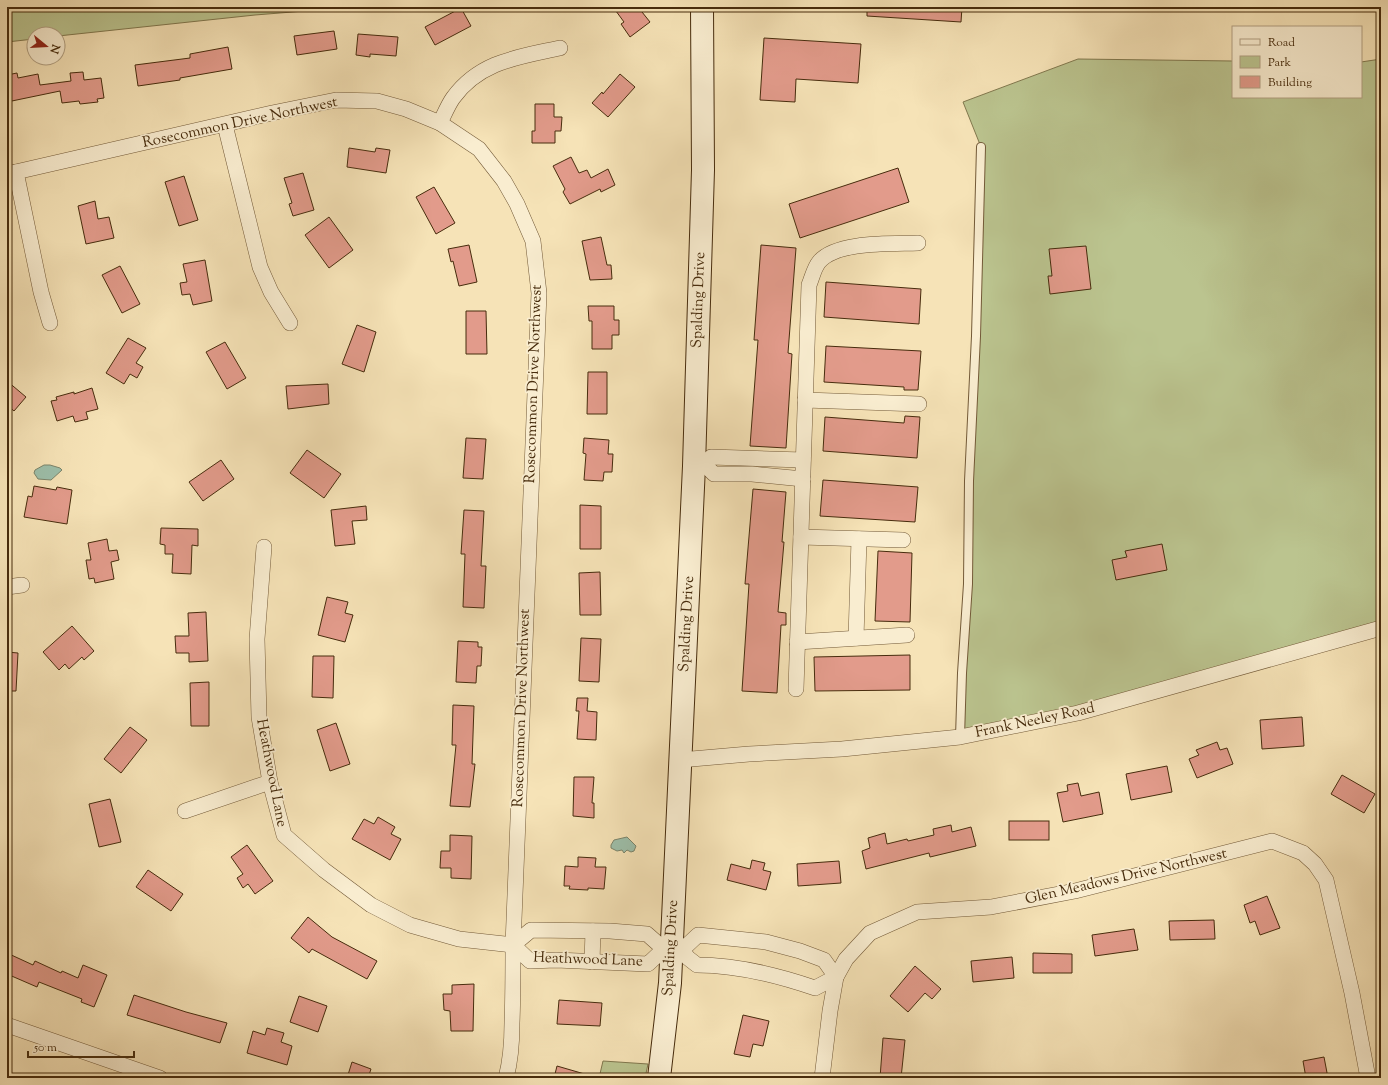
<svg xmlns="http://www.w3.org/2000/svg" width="1388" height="1085" font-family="'Sorts Mill Goudy',serif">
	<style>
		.green { fill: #bbc48f; stroke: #81784e }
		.water { fill: #9dbfaa; stroke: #7b846b }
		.building { fill: #e29b8b; stroke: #472c0d }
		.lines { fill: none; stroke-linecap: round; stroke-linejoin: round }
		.service-casing { stroke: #735a38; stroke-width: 10 }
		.minor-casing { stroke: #735a38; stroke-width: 16 }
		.secondary-casing { stroke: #472c0d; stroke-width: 24 }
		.service { stroke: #f9edd0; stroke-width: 8 }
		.minor { stroke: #f9edd0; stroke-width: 15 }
		.secondary { stroke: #f9edd0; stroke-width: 22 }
		.labels { text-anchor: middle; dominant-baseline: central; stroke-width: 3.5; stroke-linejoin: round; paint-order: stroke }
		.street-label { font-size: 15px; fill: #472c0d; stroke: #f9edd0 }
	</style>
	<rect width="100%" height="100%" fill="#f6e3b7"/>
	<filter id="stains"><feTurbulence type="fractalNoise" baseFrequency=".005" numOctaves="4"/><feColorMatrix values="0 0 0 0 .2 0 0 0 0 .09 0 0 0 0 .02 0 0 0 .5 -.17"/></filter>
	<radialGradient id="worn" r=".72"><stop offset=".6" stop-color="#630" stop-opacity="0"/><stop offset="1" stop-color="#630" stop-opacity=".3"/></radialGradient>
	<g class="green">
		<path d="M7,7h347l-99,8 -197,21v-2h-24v5l-27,3z"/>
		<path d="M1078,59l155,2v36h128v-35l20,-3v571l-421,107 21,-590 -18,-45z"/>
		<path d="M603,1061l45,3 -3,14h-46z"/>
	</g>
	<g class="water">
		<path d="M44,465h6l10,3 2,2 -11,10 -13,-1 -4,-6 1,-3z"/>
		<path d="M627,837l9,9 -2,5 -3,1 -4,-2 -3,3 -2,-3 -5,1 -6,-3v-3l3,-5z"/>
	</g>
	<g class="building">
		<path d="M613,7h25l12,15 -20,15 -9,-13 3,-2z"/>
		<path d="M867,7h95l-1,15 -94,-6z"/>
		<path d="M461,8l10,18 -36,19 -10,-18z"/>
		<path d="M334,31l3,18 -40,6 -3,-19z"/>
		<path d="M358,34l40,3 -2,19 -26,-2v3l-14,-2z"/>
		<path d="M764,38l97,6 -3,39 -62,-4 -1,23 -35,-2z"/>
		<path d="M228,47l4,22 -52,9v2l-42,6 -3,-21 55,-7v-4z"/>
		<path d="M83,72l1,8 17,-2 3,20 -7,1 1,3 -18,2 -1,-3 -17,2 -2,-12 -53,11v-27l10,-2 1,5 20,-4 2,11 31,-4 -1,-8z"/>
		<path d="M620,74l15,13 -27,30 -16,-14 10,-11 1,2z"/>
		<path d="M535,104h19v13h8l-1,14h-6v12h-23v-12h3z"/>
		<path d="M349,148l26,4 1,-4 14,2 -4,23 -39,-6z"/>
		<path d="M571,157l8,16 8,-3 4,8 17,-9 7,16 -14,7 -1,-3 -30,15 -7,-12 2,-3 -12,-23z"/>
		<path d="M898,168l11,34 -109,36 -11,-34z"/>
		<path d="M303,173l11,37 -21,6 -4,-12 3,-1 -8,-25z"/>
		<path d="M184,176l14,44 -19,6 -14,-44z"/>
		<path d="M434,187l21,36 -19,11 -20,-37z"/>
		<path d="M95,201l3,18 11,-2 5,21 -28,6 -8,-38z"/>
		<path d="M329,217l24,33 -24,18 -24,-33z"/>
		<path d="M601,237l6,28h4l1,14 -22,1 -8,-39z"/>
		<path d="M469,245l8,37 -18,4 -6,-25 -2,1 -3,-13z"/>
		<path d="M761,245l35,3 -8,105 4,1 -6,94 -36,-2 8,-106h-4z"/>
		<path d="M1086,246l5,43 -41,5 -2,-18h4l-3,-27z"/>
		<path d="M205,260l7,41 -19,4 -3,-11 -8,1 -2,-12 7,-1 -4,-18z"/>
		<path d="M120,266l20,38 -18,9 -20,-38z"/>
		<path d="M826,282l95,7 -2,35 -95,-7z"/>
		<path d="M588,306h26v14h5v15h-7v14h-20v-28h-3z"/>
		<path d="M466,311h20l1,43h-21z"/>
		<path d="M357,325l19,7 -12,40 -22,-8z"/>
		<path d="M128,338l18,10 -10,15 7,4 -6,11 -7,-4 -6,10 -18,-11z"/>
		<path d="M225,342l21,36 -19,11 -21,-37z"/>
		<path d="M826,346l95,5 -3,39h-14v-3l-80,-5z"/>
		<path d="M588,372h19v42h-20z"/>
		<path d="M7,381l19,16 -12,14 -7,-6z"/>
		<path d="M328,384l1,20 -41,5 -2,-23z"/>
		<path d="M92,388l6,21 -12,3 2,7 -13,3 -2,-6 -16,5 -6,-20 6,-1 -1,-3 18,-5v2z"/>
		<path d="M905,416l15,1 -3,41 -94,-7 2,-34 79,6z"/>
		<path d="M466,438l20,1 -3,40 -20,-1z"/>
		<path d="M584,438l25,2 -1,14h5l-1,18h-8l-1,9 -19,-1 2,-26 -3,-1z"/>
		<path d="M307,450l34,24 -17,24 -34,-25z"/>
		<path d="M221,460l13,19 -31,22 -14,-19z"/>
		<path d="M823,480l95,7 -3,35 -95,-6z"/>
		<path d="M34,486l22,4 1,-3 15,3 -5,34 -43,-7 4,-21 4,1z"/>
		<path d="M753,489l33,3 -4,50h2l-6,70 8,1v12h-5l-4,68 -35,-2 7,-107h-4z"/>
		<path d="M580,505l21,1v43h-21z"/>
		<path d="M366,506l1,14 -15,1 3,23 -20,2 -4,-36z"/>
		<path d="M464,510l20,1 -3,55h5l-2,42 -21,-1 2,-53h-4z"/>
		<path d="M161,528l37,1v17l-6,-1 -1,29 -19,-1 1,-19h-8v-9l-5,-1z"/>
		<path d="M107,539l2,12 8,-1 2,10 -8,2 3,17 -19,4 -1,-5 -5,1 -3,-19h5l-3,-17z"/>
		<path d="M1162,544l5,26 -51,10 -4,-20 15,-3 -2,-6z"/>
		<path d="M878,551l34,2 -2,69 -35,-1z"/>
		<path d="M600,572l1,43h-21l-1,-42z"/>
		<path d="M327,597l21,5 -3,11 8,2 -8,27 -27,-7z"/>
		<path d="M206,612l2,49 -19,1v-9h-13l-1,-17h14l-1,-23z"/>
		<path d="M72,626l22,25 -10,9 -2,-3 -13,12 -4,-5 -6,6 -16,-18z"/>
		<path d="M581,638l20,1 -2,43 -20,-1z"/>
		<path d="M458,641l20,1v5h4l-1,19h-4l-1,17 -20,-1z"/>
		<path d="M7,652l11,1 -2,38h-9z"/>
		<path d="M910,655v35l-95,1 -1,-34z"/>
		<path d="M313,656h21l-1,42 -21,-1z"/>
		<path d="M209,682v44h-18l-1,-43z"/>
		<path d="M577,698h11l-1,13 10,1 -1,28 -19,-1 2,-28h-3z"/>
		<path d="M453,705l21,1 -2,58h3l-5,43 -20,-1 6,-61h-4z"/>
		<path d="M1302,717l2,29 -42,3 -2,-29z"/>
		<path d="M336,723l14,41 -20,7 -13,-41z"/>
		<path d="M130,727l17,13 -26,33 -17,-14z"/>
		<path d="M1217,742l3,8 7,-2 6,16 -36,14 -8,-19 10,-4 -3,-5z"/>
		<path d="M1167,766l5,26 -41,8 -5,-26z"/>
		<path d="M1342,775l33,19 -11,19 -33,-19z"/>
		<path d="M574,777h20l-2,26h2v15l-21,-2z"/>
		<path d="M1078,783l3,13 18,-4 4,22 -40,8 -6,-29 11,-2 -1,-6z"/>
		<path d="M110,799l11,43 -22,5 -10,-43z"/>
		<path d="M378,817l17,10 -4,7 10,5 -11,21 -38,-21 12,-20 10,5z"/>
		<rect x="1009" y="821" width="40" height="19"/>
		<path d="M951,825l1,7 19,-5 5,19 -46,11 -1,-4 -63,16 -4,-18 8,-3 -2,-10 17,-5 2,11 20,-5 1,2 26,-6 -1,-6z"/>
		<path d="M450,835l22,1 -1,43 -20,-1v-10h-11l1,-17h9z"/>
		<path d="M247,845l26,36 -18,13 -7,-10 -5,4 -6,-10 6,-4 -12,-17z"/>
		<path d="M578,857l18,1 -1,9h11l-2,22 -16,-1v2l-19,-1 1,-3h-6l1,-20 13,1z"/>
		<path d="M752,860l13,3 -2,7 8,2 -5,18 -39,-10 4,-16 19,5z"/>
		<path d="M839,861l2,22 -43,3 -1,-22z"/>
		<path d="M148,870l35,24 -12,17 -35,-24z"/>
		<path d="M1267,896l13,32 -20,7 -5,-14 -5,2 -6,-18z"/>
		<path d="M308,917l24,20 45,24 -10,18 -55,-30 -3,4 -18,-15z"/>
		<path d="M1214,920l1,19 -45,1 -1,-19z"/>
		<path d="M1134,929l4,21 -43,6 -3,-21z"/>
		<path d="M7,953l26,12 2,-4 26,12 1,-2 16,7 5,-13 24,10 -13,32 -13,-5 1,-3 -43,-17 -2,5 -30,-13z"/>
		<path d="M1033,953l39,1v19h-39z"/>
		<path d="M1012,957l2,21 -41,4 -2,-21z"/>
		<path d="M915,966l26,23 -9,10 -7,-6 -17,19 -18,-16z"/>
		<path d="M474,984l-1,47h-22l-1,-20 -6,-1 -1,-16h9v-9z"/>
		<path d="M134,995l52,17 41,11 -7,20 -93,-28z"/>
		<path d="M299,996l28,10 -9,26 -28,-10z"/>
		<path d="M559,1000l43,3 -2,23 -43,-2z"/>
		<path d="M743,1015l26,6 -6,25 -10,-2 -3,13 -16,-3z"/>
		<path d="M267,1028l17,5 -3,9 11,4 -5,19 -40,-12 6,-22 12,4z"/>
		<path d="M883,1038l22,2 -4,38h-21z"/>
		<path d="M1324,1057l4,21h-22l-3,-17z"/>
		<path d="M352,1062l19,7 -3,9h-21z"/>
		<path d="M557,1066l31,9v3h-34z"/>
	</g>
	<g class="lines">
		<g class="service-casing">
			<path id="service" d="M960,737l2,-64 6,-89 1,-103 7,-145 5,-189"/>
		</g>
		<g class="minor-casing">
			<g id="minor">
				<path d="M440,123c4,-8 8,-18 13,-25 27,-37 66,-41 107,-50"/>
				<path d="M225,125l35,142 11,25 19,31"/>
				<path d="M16,172l25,120 9,31"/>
				<path d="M7,174l265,-61 64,-13 41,1 29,8 34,14 39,26 25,32 13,23 16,37 6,52 -26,652c0,26 0,52 -1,78 0,19 -1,36 -6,55"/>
				<path d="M805,400l114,4"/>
				<path d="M705,465l6,-8 92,3"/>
				<path d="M705,465l9,9h38l51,5"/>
				<path d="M801,537l102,3"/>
				<path d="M264,547l-7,92 2,78 11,65 14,53 40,35 47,35 39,20 49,14 54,6 17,16 26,-1 92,4 16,-15"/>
				<path d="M7,587l15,-2"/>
				<path d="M856,638l3,-99"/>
				<path d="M797,642l110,-7"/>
				<path d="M796,689l13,-404c3,-7 5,-17 10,-23 17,-21 73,-18 99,-19"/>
				<path d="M680,760l69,-6 93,-5 118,-12 118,-24 303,-85"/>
				<path d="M185,811l85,-29"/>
				<path d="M513,945l18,-15 79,1 37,3 17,15 18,1 6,8 9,7c40,0 80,10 118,23l21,-11"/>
				<path d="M682,950l16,-15 68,7 34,9 24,9 12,17"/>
				<path d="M592,962l1,-31"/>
				<path d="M7,1025l153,53"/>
				<path d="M822,1078l8,-67 6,-34 10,-18 24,-26 47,-21 74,-5 84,-16 197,-50 31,12 12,11 11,16 26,113 16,85"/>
			</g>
		</g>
		<g class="secondary-casing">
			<path id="secondary" d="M659,1078l11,-95 24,-517 9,-296 -1,-163"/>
		</g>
		<use href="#service" class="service"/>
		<use href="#minor" class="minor"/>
		<use href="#secondary" class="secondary"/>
	</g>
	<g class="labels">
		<g class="street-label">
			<text transform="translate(240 123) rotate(-12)">Rosecommon Drive Northwest</text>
			<text transform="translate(699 300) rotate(-88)">Spalding Drive</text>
			<text transform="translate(534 384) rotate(-88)">Rosecommon Drive Northwest</text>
			<text transform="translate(687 624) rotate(-87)">Spalding Drive</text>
			<text transform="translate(522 708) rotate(-88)">Rosecommon Drive Northwest</text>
			<text transform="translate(1035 721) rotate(-12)">Frank Neeley Road</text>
			<text transform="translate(271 773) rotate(79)">Heathwood Lane</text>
			<text transform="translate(1126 877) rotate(-13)">Glen Meadows Drive Northwest</text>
			<text transform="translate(671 948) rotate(-87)">Spalding Drive</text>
			<text transform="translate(588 960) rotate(2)">Heathwood Lane</text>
		</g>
	</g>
	<rect width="1388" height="1085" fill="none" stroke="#f6e3b7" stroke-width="24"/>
	<rect x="8" y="8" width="1372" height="1069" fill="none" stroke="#472c0d" stroke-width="2"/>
	<rect x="12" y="12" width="1364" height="1061" fill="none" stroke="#472c0d"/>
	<rect x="1232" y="26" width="130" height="72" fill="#f9edd0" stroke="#b2a082"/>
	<rect x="1240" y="39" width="20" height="6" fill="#f9edd0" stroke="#b2a082"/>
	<text x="1268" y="46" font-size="12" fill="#472c0d">Road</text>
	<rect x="1240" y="56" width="20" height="12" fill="#bbc48f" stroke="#b2a082"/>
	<text x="1268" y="66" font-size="12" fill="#472c0d">Park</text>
	<rect x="1240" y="76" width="20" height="12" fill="#e29b8b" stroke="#b2a082"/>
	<text x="1268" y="86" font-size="12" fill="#472c0d">Building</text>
	<g transform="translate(46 46) rotate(108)"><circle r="19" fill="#f9edd0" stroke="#b2a082"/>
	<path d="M0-3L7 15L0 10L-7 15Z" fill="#8f2418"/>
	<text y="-6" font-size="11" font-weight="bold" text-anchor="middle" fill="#472c0d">N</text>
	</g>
	<path d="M28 1051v6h106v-6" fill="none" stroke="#472c0d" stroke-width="2"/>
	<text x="34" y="1051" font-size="12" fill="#472c0d" stroke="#f9edd0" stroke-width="3" paint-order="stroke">50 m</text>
	<rect width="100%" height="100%" filter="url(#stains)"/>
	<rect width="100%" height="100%" fill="url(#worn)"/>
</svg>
